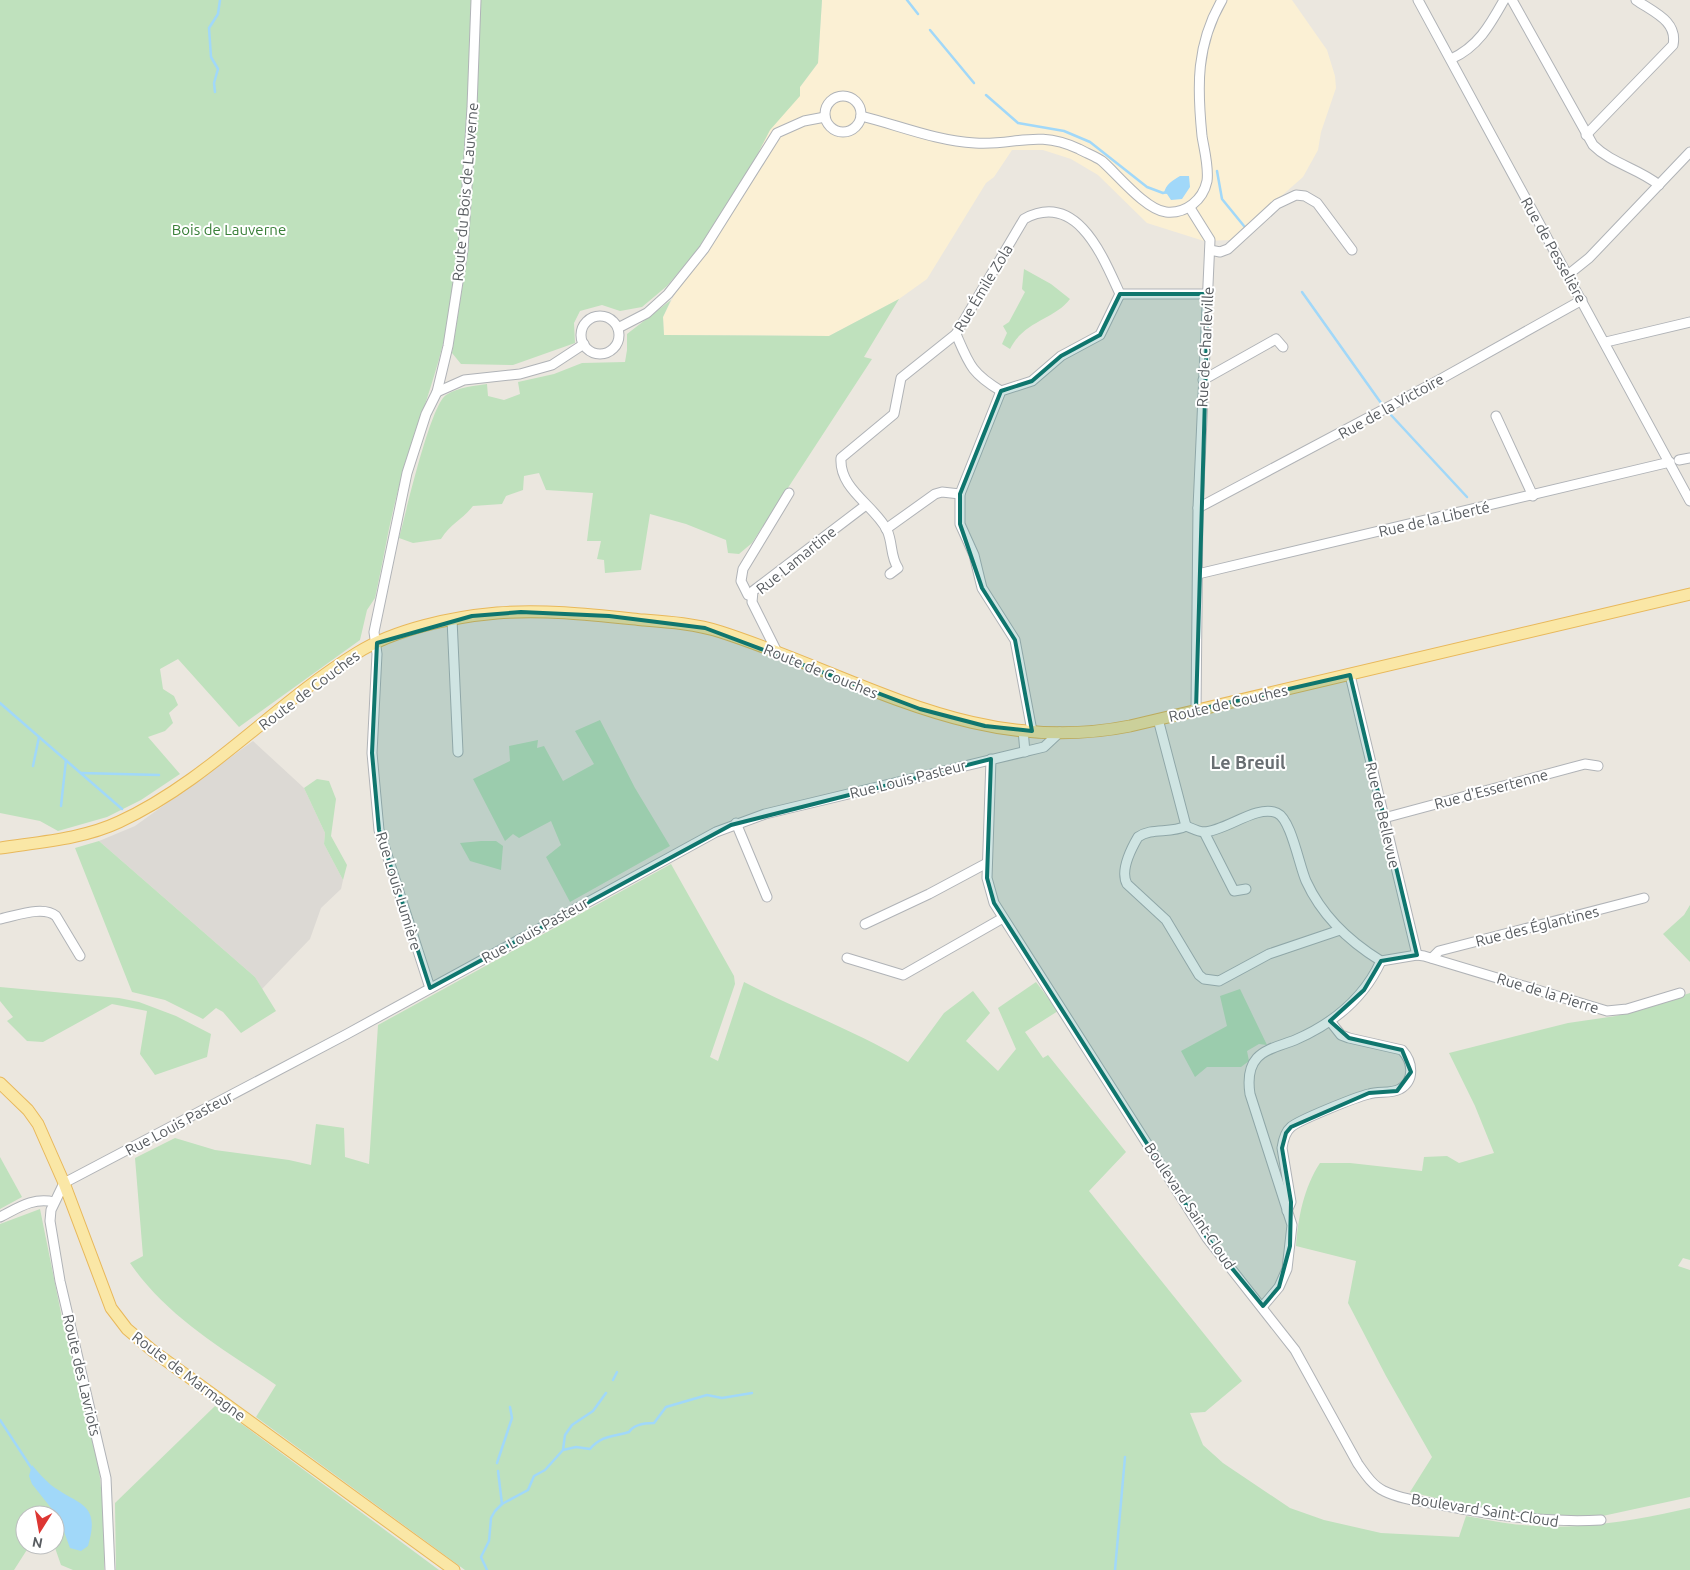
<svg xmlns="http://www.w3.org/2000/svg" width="1690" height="1570" font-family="Ubuntu,sans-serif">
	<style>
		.commercial { fill: #fbf0d4 }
		.industrial { fill: #dcd9d4 }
		.green { fill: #bfe1bd }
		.water { fill: #a1d8f9 }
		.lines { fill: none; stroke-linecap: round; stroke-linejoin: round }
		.stream { stroke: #a1d8f9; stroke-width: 2.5 }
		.minor-casing { stroke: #b0b3b7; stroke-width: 11 }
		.major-casing { stroke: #e8b85b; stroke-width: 13 }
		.minor { stroke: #fff; stroke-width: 9 }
		.major { stroke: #fae7a6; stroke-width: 11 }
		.marked { fill: #0f766e; fill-opacity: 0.2; stroke: #0f766e; stroke-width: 4; stroke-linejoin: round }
		.labels { text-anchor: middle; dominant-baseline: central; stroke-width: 4; stroke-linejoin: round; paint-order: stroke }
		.street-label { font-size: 15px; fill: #585c60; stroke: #fff }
		.park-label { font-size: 15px; fill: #397f38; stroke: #fff }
		.quarter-label { font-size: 18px; font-weight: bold; fill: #696e72; stroke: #fff }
	</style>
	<rect width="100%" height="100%" fill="#ebe7df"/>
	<path class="commercial" d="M822,0h470l35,50 8,26 1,12 -15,44 -3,18 -15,27 -72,63 -27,1 -57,-18 -49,-48 -27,-16 -28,-9h-31l-18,27 -8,6 -59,96 -28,20 -70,37 -165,-1 -1,-18 35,-68 57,-90 15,-29 29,-34 1,-9 18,-24z"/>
	<path class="industrial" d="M253,741l51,47 21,45 -1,11 19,36 -2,9 -20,19 -11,31 -48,50 -7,-12 -156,-136 36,-15z"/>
	<g class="green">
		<path d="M0,0h471c-4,107 -4,215 -23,321 -10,53 -31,103 -46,155 -12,40 -18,82 -27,122l-8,12 -7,30 -121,87 -61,-68 -18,10 3,20 11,7 4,9 -9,8 4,10 -8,8 -17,6 32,37 -39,26 -34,17 -49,14 -18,-10 -40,-8z"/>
		<path d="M481,0h341l-4,63 -18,24v9l-30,34 -15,29 -57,90 -31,37 -25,21 -22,4 -18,-6 -22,6 -6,12 1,20 -62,22 -52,-1 -9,-11 15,-96z"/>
		<path d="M1024,269l27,15 19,15c-16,21 -45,21 -60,50l-8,-5 5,-11 -4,-7 6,-4 16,-30 -3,-3z"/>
		<path d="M899,299l-35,58 8,2 -120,184 -13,11 -11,-1 -2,-13 -40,-16 -36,-10 -9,56 -36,3 -1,-13 -7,-1 4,-18h-14l6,-48 -47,-3 -7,-17 -15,3 -1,14 -17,6 -4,8 -29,2c-11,14 -22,17 -32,33l-28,4 -14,-5c7,-25 31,-132 47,-143 13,-8 27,-9 41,-11l1,12 16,4 16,-6 -2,-12 36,-8 28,-11 43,-1 2,-12v-16l44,-34 -8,17 1,18 165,1z"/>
		<path d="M600,720l35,68 35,58 -100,56 -24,-45 15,-12 -10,-24 -32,17 -6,-4 -8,7 -32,-62 37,-18 -1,-15 29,-6 -1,8 7,-2 19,35 31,-17 -19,-33z"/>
		<path d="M317,779l12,2 7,18 -5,37 16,29 -4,15 -19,-36 1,-11 -21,-45z"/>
		<path d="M99,841l156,136 21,34 -35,22 -18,-21 -7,-4 -13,11 -38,-19 -33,-8 -57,-144z"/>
		<path d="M481,841h15l7,5 -2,24 -31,-9 -10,-18z"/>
		<path d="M671,864l63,112 1,8 -25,73 8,4 26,-79c54,28 112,49 164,80l36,-49 29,-22 17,22 -24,28 32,30 18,-22 -18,-41 38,-26 22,29 -33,21 18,26 5,-3 78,97 -37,39 153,190 -37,31 -15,1 13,32 20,18 67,45 34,12 57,13 78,4 7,-21c19,3 38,8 57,9 56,6 113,-5 167,-17v62h-1225l-209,-153 20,-32c-53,-36 -109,-68 -146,-122l13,-7 -8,-98 40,-20 40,12 74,10 22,5 5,-41 28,4 1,29 24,7 9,-139z"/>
		<path d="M1690,905v57l-27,-28 21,-19z"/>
		<path d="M0,987l119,11 20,4 37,14 35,18 -4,23 -52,18 -15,-21 7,-43 -35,-7 -69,38 -16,-1 -20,-20 6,-4 -13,-16z"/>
		<path d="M1240,989l27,56 -8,-1 -12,7 2,10 -8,6h-34l-12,10 -14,-26 46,-25 -7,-30z"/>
		<path d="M1690,993v267l-7,-2 -5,8 12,4v227l-92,20h-46l-85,-12 -57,-13 22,-35 -46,-81 -38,-73 8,-42 -60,-15c2,-28 8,-59 24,-83h30l72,8 2,-14 23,-1 12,7 35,-10 -19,-47 -26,-53 119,-30 48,-7z"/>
		<path d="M0,1157l22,40 -22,12z"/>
		<path d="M40,1209l22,109 37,151 5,47v54h-31l-12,-5 -7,-20 1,-30h-30v30h5l-16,25h-14v-346z"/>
		<path d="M215,1406l31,21 193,143h-323l-1,-67z"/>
	</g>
	<g class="water">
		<path d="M1180,176h9l1,11 -8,12 -11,1 -4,-6 -3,-1c2,-9 8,-12 16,-17z"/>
		<path d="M32,1465c6,7 12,14 19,20 28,21 50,17 37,61l-7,5 -11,-3 -11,-30 -27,-34 -3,-8z"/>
	</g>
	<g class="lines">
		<g class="stream">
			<path d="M907,0l11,14"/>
			<path d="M930,30l44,53"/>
			<path d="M215,92l-1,-9 4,-14 -7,-12 -2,-29 9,-14 2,-14"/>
			<path d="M986,95l32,28 46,8 26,11 57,45 16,6 4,-1"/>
			<path d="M1217,171l5,28 22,27"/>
			<path d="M1302,292l79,111"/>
			<path d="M1391,415l76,82"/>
			<path d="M0,703l122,106"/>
			<path d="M33,766l6,-29"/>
			<path d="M81,773l78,2"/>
			<path d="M61,806l5,-46"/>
			<path d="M613,1380l4,-8"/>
			<path d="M0,1420l32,49"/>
			<path d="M563,1450l13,-3 14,2c12,-14 23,-12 39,-17 5,-8 16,-9 25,-9l12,-16 41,-12 15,3 30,-5"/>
			<path d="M497,1463l15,-45 -2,-11"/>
			<path d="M498,1471l4,33"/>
			<path d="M487,1570l-6,-13 8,-16 2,-23 4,-7 7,-7 26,-14 6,-14 11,-6 18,-20 2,-15 7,-10 21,-14 13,-18"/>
			<path d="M1115,1570l10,-113"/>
		</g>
		<g class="minor-casing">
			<g id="minor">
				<path d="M1418,0l272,501"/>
				<path d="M1512,0l81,145c19,19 45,23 66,40"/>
				<path d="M1451,59c27,-12 39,-34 53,-59"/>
				<circle cx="843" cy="114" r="18"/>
				<path d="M861,116c37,9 75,25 114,27 40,3 61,-14 104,6 7,4 16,7 23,12 16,14 44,49 64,51 20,2 37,-12 41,-31 2,-14 -3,-32 -5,-45 -5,-50 -6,-91 20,-136"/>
				<path d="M1586,135l87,-90c5,-24 -20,-33 -37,-45"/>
				<path d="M1190,208l20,32 -12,268 -2,202"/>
				<path d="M1210,250l10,2 8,-3 49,-45 19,-9 9,1 12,7 35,47"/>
				<path d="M1569,274l20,-16 101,-106"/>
				<circle cx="600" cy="335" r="19"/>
				<path d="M618,328l29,-15 21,-19 36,-45 73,-116 27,-12 21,-4"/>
				<path d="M956,334c13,30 15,39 45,57"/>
				<path d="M1606,342l84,-20"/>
				<path d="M1203,380l73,-41 7,8"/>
				<path d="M437,392l27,-12 56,-6 32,-9 32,-21"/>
				<path d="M1496,416l37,80"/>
				<path d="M1679,460l11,-2"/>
				<path d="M1198,508l241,-128 143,-80"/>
				<path d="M886,529l49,-35 7,-2 18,2"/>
				<path d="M890,574l8,-6c-8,-12 -5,-25 -11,-38 -13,-25 -48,-41 -46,-72l53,-44 7,-36 55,-44 68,-115c53,-29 79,38 96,75h88"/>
				<path d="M1198,574l472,-112"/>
				<path d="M751,596l-3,-1 -7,-14 2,-12 46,-76"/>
				<path d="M452,619l6,133"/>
				<path d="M777,652l-25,-50 1,-11 113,-86"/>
				<path d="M1350,675l67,280"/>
				<path d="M1158,719l28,107c-16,8 -34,1 -48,11 -7,12 -18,34 -11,47l39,36 33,55 5,4 15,2 50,-27 71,-24"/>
				<path d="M1023,730l2,22"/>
				<path d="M1032,731l-17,-91 -33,-52 -8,-33 -14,-31v-30l41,-103 31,-10 29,-25 39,-21 20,-41"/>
				<path d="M991,759l-4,119 7,25 213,335 88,112 63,114c7,10 15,22 26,27 16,8 35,10 52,13 55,11 109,19 165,16"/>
				<path d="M1384,818l201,-54 13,2"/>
				<path d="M736,823l31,74"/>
				<path d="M1186,826c5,2 13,6 18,6 22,-1 53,-28 73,-19 14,6 22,52 29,68 16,35 44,61 75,80l36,-6 7,1 183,55 20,-2 53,-16"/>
				<path d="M1204,832l30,59 12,-2"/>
				<path d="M0,919c16,-3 43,-14 56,-3l24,40"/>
				<path d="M865,924l64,-30 58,-31"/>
				<path d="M847,958l56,17 100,-57"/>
				<path d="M1432,958l7,-7 205,-53"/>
				<path d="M430,988l-51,-158 -7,-77 5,-99 -3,-22 33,-159 19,-59 11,-22 11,-46 15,-96 9,-143 4,-107"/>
				<path d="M1287,1211l4,-9 -9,-54c1,-7 3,-16 9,-21 8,-7 65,-30 78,-33 10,-3 22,0 31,-5 15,-9 13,-27 2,-39l-53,-12 -8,-3 -11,-14"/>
				<path d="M0,1217c18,-9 33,-20 54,-15"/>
				<path d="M1263,1306l16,-19 8,-18 5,-44 -42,-131c-2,-13 -2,-26 7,-36 9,-10 26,-13 38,-18 37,-16 69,-42 86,-79"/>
				<path d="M110,1570l-4,-92 -46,-197 -10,-60 1,-11 13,-27 283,-149 369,-202 49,-18 279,-67 16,-15"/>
			</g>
		</g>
		<g class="major-casing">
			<g id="major">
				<path d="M0,848c39,-6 83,-9 119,-26 89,-41 155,-118 238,-169 38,-24 95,-36 140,-40 48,-4 98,2 146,7 26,2 53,4 78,12 140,45 254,125 409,94l560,-132"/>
				<path d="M0,1083l28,27 10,14 26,59 47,125 16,21 26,22 301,219"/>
			</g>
		</g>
		<use href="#minor" class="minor"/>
		<use href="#major" class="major"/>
	</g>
	<path class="marked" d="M1120,294h88l-12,416 154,-35 67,280 -36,6 -17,29 -34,31 19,17 53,12 9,22 -14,19 -28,2 -78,34 -5,6 -4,15 9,54 -1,44 -11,41 -16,19 -56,-68 -213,-335 -7,-25 4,-119 -260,66 -301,163 -51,-158 -7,-77 5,-110 95,-27 49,-4 88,4 96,12 215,81 65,17 47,5 -17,-91 -33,-52 -22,-64v-30l41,-103 31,-10 29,-25 39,-21z"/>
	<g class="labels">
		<g class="street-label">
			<text transform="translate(465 192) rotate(-85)">Route du Bois de Lauverne</text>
			<text transform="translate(1554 250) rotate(61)">Rue de Pesselière</text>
			<text transform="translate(983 288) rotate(-59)">Rue Émile Zola</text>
			<text transform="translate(1205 347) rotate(-87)">Rue de Charleville</text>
			<text transform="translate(1391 406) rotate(-29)">Rue de la Victoire</text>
			<text transform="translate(1434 519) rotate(-13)">Rue de la Liberté</text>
			<text transform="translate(796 560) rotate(-39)">Rue Lamartine</text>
			<text transform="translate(821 671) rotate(22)">Route de Couches</text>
			<text transform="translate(309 690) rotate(-37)">Route de Couches</text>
			<text transform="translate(1228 703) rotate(-13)">Route de Couches</text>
			<text transform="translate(908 779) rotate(-14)">Rue Louis Pasteur</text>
			<text transform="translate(1491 789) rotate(-15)">Rue d'Essertenne</text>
			<text transform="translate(1383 815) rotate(77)">Rue de Bellevue</text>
			<text transform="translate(399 891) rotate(73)">Rue Louis Lumière</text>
			<text transform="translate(1537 926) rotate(-14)">Rue des Églantines</text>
			<text transform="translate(535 930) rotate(-29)">Rue Louis Pasteur</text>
			<text transform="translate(1548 993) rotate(17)">Rue de la Pierre</text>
			<text transform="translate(179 1123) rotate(-28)">Rue Louis Pasteur</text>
			<text transform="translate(1190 1206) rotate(56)">Boulevard Saint-Cloud</text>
			<text transform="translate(82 1375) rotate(77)">Route des Lavriots</text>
			<text transform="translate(189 1376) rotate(37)">Route de Marmagne</text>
			<text transform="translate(1485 1510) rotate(9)">Boulevard Saint-Cloud</text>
		</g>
		<g class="park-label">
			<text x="229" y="229">Bois de Lauverne</text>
		</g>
		<g class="quarter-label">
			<text x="1248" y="762">Le Breuil</text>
		</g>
	</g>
	<g transform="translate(40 1530) rotate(191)"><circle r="24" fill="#ffffff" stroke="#bcbebf"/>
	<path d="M0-4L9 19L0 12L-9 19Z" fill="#dd3633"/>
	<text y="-8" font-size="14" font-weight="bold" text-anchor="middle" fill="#585c60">N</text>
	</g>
</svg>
